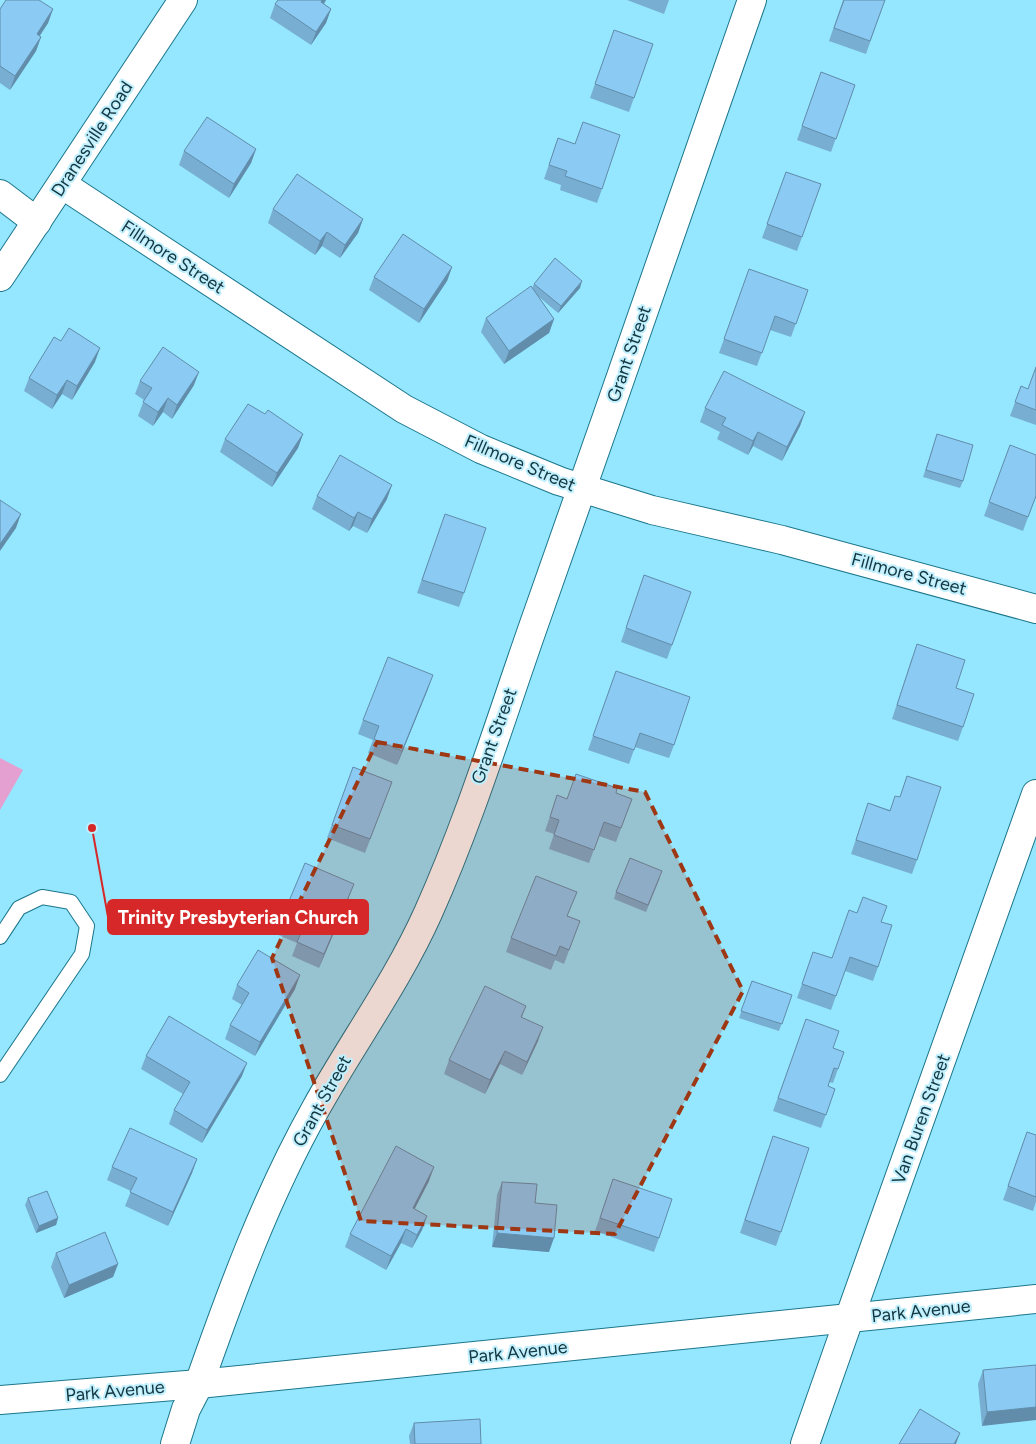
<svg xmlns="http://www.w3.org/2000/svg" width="1036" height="1444" font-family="Figtree,sans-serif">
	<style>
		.green { fill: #e4a0d0 }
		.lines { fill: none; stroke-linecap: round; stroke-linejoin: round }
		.service-casing { stroke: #1b768b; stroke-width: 16 }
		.minor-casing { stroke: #1b768b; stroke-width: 30 }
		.tertiary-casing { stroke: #1b768b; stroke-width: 30 }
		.primary-casing { stroke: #1b768b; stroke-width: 30 }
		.service { stroke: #fff; stroke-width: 14 }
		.minor { stroke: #fff; stroke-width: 28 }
		.tertiary { stroke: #fff; stroke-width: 28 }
		.primary { stroke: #fff; stroke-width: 28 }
		.wall { fill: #78aed1 }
		.shaded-wall { fill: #618daa }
		.building { fill: #8bcaf3; stroke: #618daa }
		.marked { fill: #9e3714; fill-opacity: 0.2; stroke: #9e3714; stroke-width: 4; stroke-dasharray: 10 6; stroke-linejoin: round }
		.labels { text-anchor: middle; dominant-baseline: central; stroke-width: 4; stroke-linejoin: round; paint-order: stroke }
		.street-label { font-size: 18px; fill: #133740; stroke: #c0effd }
		.leader { fill: none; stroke: #d62828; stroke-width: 2 }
		.callout-dot { fill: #d62828; stroke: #c0effd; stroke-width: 2 }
		.callout { fill: #d62828; stroke: #d62828; stroke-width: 2 }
		.callout-label { font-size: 19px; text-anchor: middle; font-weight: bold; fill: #fff }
	</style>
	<rect width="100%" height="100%" fill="#95e7ff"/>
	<path class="green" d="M0,758l23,12 -23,40z"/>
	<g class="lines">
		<g class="service-casing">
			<path id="service" d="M0,937l19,-29 23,-11 29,5 16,24 -5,28 -82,121"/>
		</g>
		<g class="minor-casing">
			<g id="minor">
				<path d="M63,185l341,224 77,40 78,32 93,29 130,30 254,69"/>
				<path d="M0,194l37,28"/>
				<path d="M0,277l183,-277"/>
				<path d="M175,1444l11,-35 13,-25c33,-94 68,-189 117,-276 36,-65 81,-126 112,-195 44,-98 75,-202 111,-303 72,-203 142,-407 213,-610"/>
				<path d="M805,1444l44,-125"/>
			</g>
		</g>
		<g class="tertiary-casing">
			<path id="tertiary" d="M849,1319l187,-525"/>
		</g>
		<g class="primary-casing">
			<path id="primary" d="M0,1400l199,-16 837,-85"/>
		</g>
		<use href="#service" class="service"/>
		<use href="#minor" class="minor"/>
		<use href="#tertiary" class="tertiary"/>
		<use href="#primary" class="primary"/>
	</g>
	<g class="wall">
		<path d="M278,0h48l-2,4 7,5 -5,14 -15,22 -41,-27 5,-14z"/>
		<path d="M627,0h42l-5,14z"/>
		<path d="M843,0h42l-19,54 -37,-13z"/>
		<path d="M0,9h53l-5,14 -9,13 2,1 -5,14 -26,39 -10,-7z"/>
		<path d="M614,30l39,14 -24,68 -39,-14z"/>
		<path d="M821,72l34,13 -24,67 -34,-12z"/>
		<path d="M583,122l19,67 -5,14 -37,-13 1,-5 -17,-6 14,-41 17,6z"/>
		<path d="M256,149l-5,14 -22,35 -50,-33 5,-14z"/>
		<path d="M786,172l35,12 -24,67 -35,-13z"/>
		<path d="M273,209l90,10 -5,14 -18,25 -18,-12 -7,9 -47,-32z"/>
		<path d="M452,267l-5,14 -28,42 -50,-33 5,-13z"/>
		<path d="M749,269l59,21 -17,47 -21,-7 -13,36 -38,-13z"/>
		<path d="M534,284l46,4 -22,25 -19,-16 15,22 -5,14 -45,31 -23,-32 5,-14 46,-30z"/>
		<path d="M95,362l-23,38 -10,-6 -10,15 -28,-18 5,-13z"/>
		<path d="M1036,366v59l-26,-9 11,-30 7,3z"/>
		<path d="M140,381l54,4 -22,34 -9,-7 -10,14 -15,-10 6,-16 -9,-6z"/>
		<path d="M705,408l100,4 -5,14 -18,35 -29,-15 -5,9 -31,-16 3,-7 -20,-10z"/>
		<path d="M265,414l38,20 -5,14 -26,39 -52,-35 5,-13z"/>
		<path d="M937,434l26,47 -3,7 -37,-11z"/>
		<path d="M1010,445l26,51 -13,35 -39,-15z"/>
		<path d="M317,496l70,3 -20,34 -14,-7 -4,5 -37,-22z"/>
		<path d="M445,514l19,79 -5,14 -42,-14z"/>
		<path d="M644,575l47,17 -24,67 -46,-17z"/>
		<path d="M912,658l44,30 7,39 -5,14 -66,-22z"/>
		<path d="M616,671l58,74 -5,13 -34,-11 -6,17 -41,-14z"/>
		<path d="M428,689l-31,76 -29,-12 5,-13 -15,-6 5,-14z"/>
		<path d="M353,767l39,15 -27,71 -38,-15z"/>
		<path d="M907,776l10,84 -5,14 -61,-20 17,-51 22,7 10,-13z"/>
		<path d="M616,793l16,6 -16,43 -17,-6 -10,27 -40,-14 5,-15 -9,-3 12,-36 10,4z"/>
		<path d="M660,878l-14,34 -32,-13 2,-7z"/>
		<path d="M349,897l-30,71 -27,-12 5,-13 -21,-9 5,-14z"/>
		<path d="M568,916l12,5 -16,43 -9,-4 -4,10 -45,-18 5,-14z"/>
		<path d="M881,922l-3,45 -5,14 -28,-10 -14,39 -34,-12 16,-46 19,6z"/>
		<path d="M752,981l40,14 -13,36 -40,-13z"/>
		<path d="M237,985l58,4 -40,67 -30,-17 5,-14 12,-20 -10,-6z"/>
		<path d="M526,1006l-4,11 16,24 -16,34 -22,-11 -15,30 -41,-20 5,-14z"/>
		<path d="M806,1019l27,29 11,4 -11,31 -4,-1 -1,4 7,3 -14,39 -48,-17z"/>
		<path d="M146,1056l96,20 -40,67 -33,-19 5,-14 9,-16 -42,-25z"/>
		<path d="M1027,1132l9,3v67l-3,9 -30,-11z"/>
		<path d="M768,1149l13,83 -5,14 -36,-13z"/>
		<path d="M197,1159l-5,14 -24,53 -43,-20 6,-15 -24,-11 5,-13z"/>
		<path d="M613,1179l46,59 -5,14 -59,-21z"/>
		<path d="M429,1181l-15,28 13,7 -5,14 -10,18 -11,-5 -15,27 -41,-23 5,-13z"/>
		<path d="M502,1182l33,21 14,49 -57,-5 5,-52z"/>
		<path d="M28,1198l30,20 -2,7 -20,8 -11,-28z"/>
		<path d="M56,1253l62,11 -5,13 -49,21 -13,-31z"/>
		<path d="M1036,1365l-54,61 -4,-42 5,-14z"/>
		<path d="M414,1423l67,21h-71l-1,-8z"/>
	</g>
	<g class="shaded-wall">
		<path d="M322,0h4l-10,16 5,-14z"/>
		<path d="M53,9l-5,14 -16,25 5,-14z"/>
		<path d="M331,9l-5,14 -15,22 5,-13z"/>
		<path d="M41,37l-5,14 -26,39 5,-14z"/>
		<path d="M256,149l-5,14 -22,35 5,-14z"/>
		<path d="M363,219l-5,14 -18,25 5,-13z"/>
		<path d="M327,232l-5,14 -7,9 5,-14z"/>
		<path d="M452,267l-5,14 -28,42 5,-14z"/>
		<path d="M582,281l-2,7 -22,25 3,-7z"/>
		<path d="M554,319l-5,14 -45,31 5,-13z"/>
		<path d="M100,348l-5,14 -23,38 5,-14z"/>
		<path d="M199,372l-5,13 -22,34 5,-14z"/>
		<path d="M67,380l-5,14 -10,15 5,-14z"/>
		<path d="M168,398l-5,14 -10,14 5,-14z"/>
		<path d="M805,412l-5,14 -18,35 5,-14z"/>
		<path d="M758,432l-5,14 -5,9 5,-14z"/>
		<path d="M303,434l-5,14 -26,39 5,-14z"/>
		<path d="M392,485l-5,14 -20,34 5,-14z"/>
		<path d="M358,512l-5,14 -4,5 5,-13z"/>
		<path d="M21,514l-5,14 -16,23v-7z"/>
		<path d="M433,675l-5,14 -31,76 5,-14z"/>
		<path d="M354,884l-5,13 -30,71 5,-14z"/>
		<path d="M300,975l-5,14 -40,67 5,-14z"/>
		<path d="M543,1027l-5,14 -16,34 5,-13z"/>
		<path d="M505,1051l-5,13 -15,30 5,-14z"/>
		<path d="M247,1063l-5,13 -40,67 5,-13z"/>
		<path d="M197,1159l-5,14 -24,53 5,-14z"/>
		<path d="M434,1167l-5,14 -21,41 5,-14z"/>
		<path d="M427,1216l-5,14 -10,18 5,-13z"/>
		<path d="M58,1218l-2,7 -20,8 3,-7z"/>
		<path d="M406,1229l-5,14 -15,27 5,-14z"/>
		<path d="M497,1233l57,5 -5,14 -57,-5z"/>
		<path d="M118,1264l-5,13 -49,21 5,-13z"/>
		<path d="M1036,1407v13l-54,6 5,-14z"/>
		<path d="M960,1433l-4,11h-2z"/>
	</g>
	<g class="building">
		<path d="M6,0h33l14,9 -16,25 4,3 -26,39 -15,-10v-57z"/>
		<path d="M278,0h44l-1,2 10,7 -15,23 -41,-28z"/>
		<path d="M844,0h41l-15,41 -36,-13z"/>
		<path d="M614,30l39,14 -19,54 -39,-14z"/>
		<path d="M821,72l34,13 -19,54 -34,-13z"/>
		<path d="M207,117l49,32 -22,35 -50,-33z"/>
		<path d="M583,122l37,13 -18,54 -37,-13 2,-5 -18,-6 9,-27 17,6z"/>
		<path d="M786,172l35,12 -19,53 -35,-13z"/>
		<path d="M297,174l66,45 -18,26 -18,-13 -7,9 -47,-32z"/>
		<path d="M403,234l49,33 -28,42 -50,-32z"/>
		<path d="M555,258l27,23 -21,25 -27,-22z"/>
		<path d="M749,269l59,21 -12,34 -21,-8 -13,37 -38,-14z"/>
		<path d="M531,286l23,33 -45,32 -23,-33z"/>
		<path d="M69,328l31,20 -23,38 -10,-6 -10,15 -28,-17 25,-41 7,4z"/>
		<path d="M163,347l36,25 -22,33 -9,-7 -10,14 -15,-10 9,-14 -12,-7z"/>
		<path d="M1036,367v43l-21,-8 6,-16 7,3z"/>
		<path d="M724,371l81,41 -18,35 -29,-15 -5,9 -31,-16 4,-7 -21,-10z"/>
		<path d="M248,404l17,10 3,-4 35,24 -26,39 -52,-34z"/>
		<path d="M937,434l36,11 -10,36 -37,-11z"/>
		<path d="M1010,445l26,10v41l-8,21 -39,-15z"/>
		<path d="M340,455l52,30 -20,34 -14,-7 -4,6 -37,-22z"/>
		<path d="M0,500l21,14 -21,30z"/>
		<path d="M445,514l41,14 -22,65 -42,-13z"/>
		<path d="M644,575l47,17 -19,53 -46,-17z"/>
		<path d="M917,644l48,16 -9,28 18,6 -11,33 -66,-22z"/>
		<path d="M388,657l45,18 -31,76 -28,-12 5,-13 -16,-6z"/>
		<path d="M616,671l74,26 -16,48 -34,-12 -6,17 -41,-14z"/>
		<path d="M353,767l39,15 -22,57 -38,-14z"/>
		<path d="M576,774l41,14 -1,5 16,6 -11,29 -17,-6 -10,28 -40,-15 5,-15 -9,-3 7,-22 10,4z"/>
		<path d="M907,776l34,11 -24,73 -61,-20 12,-37 22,8 5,-15 5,1z"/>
		<path d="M630,858l32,13 -14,34 -32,-13z"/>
		<path d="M305,863l49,21 -30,70 -27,-12 6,-13 -22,-9z"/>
		<path d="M536,876l41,16 -10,24 13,5 -11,29 -9,-4 -4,10 -45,-18z"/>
		<path d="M863,897l24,9 -6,16 11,3 -14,42 -28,-10 -14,39 -34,-12 11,-32 19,6 17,-48 8,3z"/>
		<path d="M258,950l42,25 -40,67 -30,-17 19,-32 -12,-8z"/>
		<path d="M752,981l40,14 -10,29 -41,-13z"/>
		<path d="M485,986l41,20 -5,11 22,10 -16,35 -22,-11 -15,29 -41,-20z"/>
		<path d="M169,1016l78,47 -40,67 -33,-20 16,-28 -44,-26z"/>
		<path d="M806,1019l33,12 -6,17 11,4 -6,17 -4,-1 -6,18 7,3 -9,26 -48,-17z"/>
		<path d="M130,1128l67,31 -24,53 -43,-20 7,-14 -25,-11z"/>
		<path d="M1027,1132l9,3v62l-28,-11z"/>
		<path d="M773,1136l36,12 -28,84 -36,-12z"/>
		<path d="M396,1146l38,21 -21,41 14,8 -10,19 -11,-6 -15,27 -41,-22z"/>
		<path d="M613,1179l59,20 -13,39 -59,-20z"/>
		<path d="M502,1182l35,2 -2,19 22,2 -3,33 -57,-5z"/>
		<path d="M47,1191l11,27 -19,8 -11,-28z"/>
		<path d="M105,1232l13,32 -49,21 -13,-32z"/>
		<path d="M1036,1365v42l-49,5 -4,-42z"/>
		<path d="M920,1409l40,24 -6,11h-55z"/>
		<path d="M480,1419l1,25h-66l-1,-21z"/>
	</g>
	<path class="marked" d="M377,742l268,50 98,199 -128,243 -254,-13 -89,-263z"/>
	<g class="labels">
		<g class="street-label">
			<text transform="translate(92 139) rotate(-57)">Dranesville Road</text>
			<text transform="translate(173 257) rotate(33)">Fillmore Street</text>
			<text transform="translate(629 354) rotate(-71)">Grant Street</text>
			<text transform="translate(520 463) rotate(23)">Fillmore Street</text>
			<text transform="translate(909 574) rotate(15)">Fillmore Street</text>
			<text transform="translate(494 736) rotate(-70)">Grant Street</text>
			<text transform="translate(322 1101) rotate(-61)">Grant Street</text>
			<text transform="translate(921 1119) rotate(-70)">Van Buren Street</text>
			<text transform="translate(921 1311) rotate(-6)">Park Avenue</text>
			<text transform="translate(518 1352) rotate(-6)">Park Avenue</text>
			<text transform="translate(115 1391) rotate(-5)">Park Avenue</text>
		</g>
	</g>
	<path class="leader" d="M92 828L108 917"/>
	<circle class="callout-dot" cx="92" cy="828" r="5"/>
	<rect class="callout" x="108" y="900" width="260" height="34" rx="5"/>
	<g class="callout-label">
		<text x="238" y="924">Trinity Presbyterian Church</text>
	</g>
</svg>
